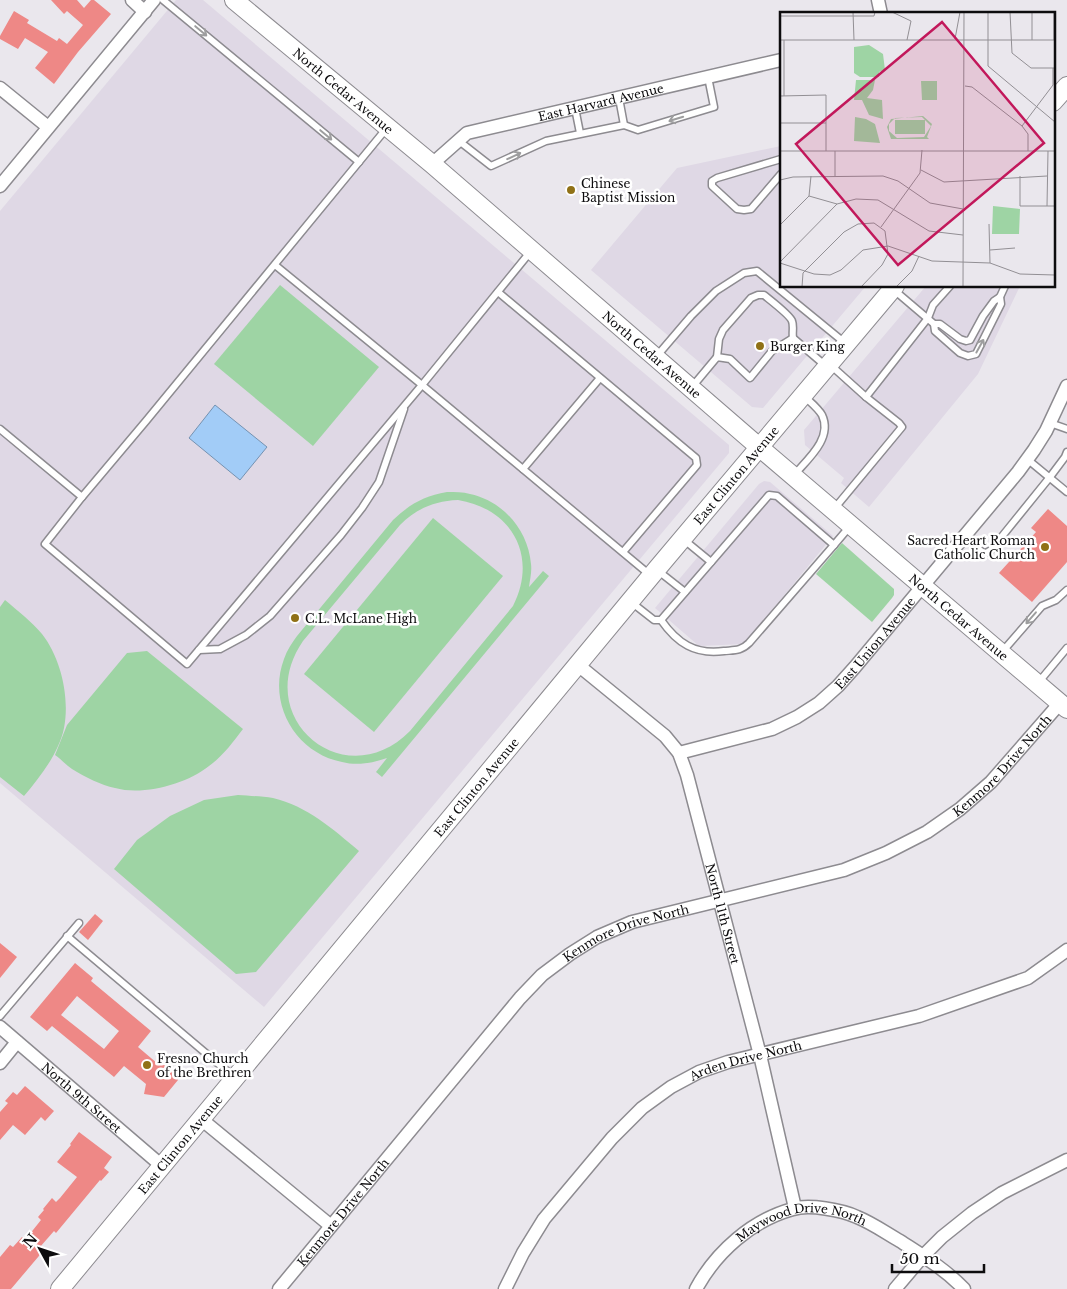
<svg xmlns="http://www.w3.org/2000/svg" width="1067" height="1289" font-family="'Libre Baskerville',serif">
	<style>
		.built { fill: #dfd8e5 }
		.green { fill: #9ed4a4; fill-rule: evenodd }
		.water { fill: #a2ccf7; stroke: #7592b1 }
		.building { fill: #ee8886; fill-rule: evenodd }
		.lines { fill: none; stroke-linecap: round; stroke-linejoin: round }
		.lane-casing { stroke: #8d8b90; stroke-width: 9 }
		.street-casing { stroke: #8d8b90; stroke-width: 15 }
		.secondary-casing { stroke: #8d8b90; stroke-width: 20 }
		.lane { stroke: #fff; stroke-width: 6 }
		.street { stroke: #fff; stroke-width: 12 }
		.secondary { stroke: #fff; stroke-width: 18 }
		.oneway { stroke: #9e9e9f }
		.poi-dot { fill: #907116; stroke: #fff; stroke-width: 2 }
		.labels { text-anchor: middle; dominant-baseline: central; stroke-width: 5; stroke-linejoin: round; paint-order: stroke }
		.street-label { font-size: 12px; fill: #0d0c0e; stroke: #fff }
		.poi-label { font-size: 12px; fill: #0d0c0e; stroke: #fff; text-anchor: start }
		.inset-road { fill: none; stroke: #928f94; stroke-width: 1 }
		.view { fill: #c2185b; fill-opacity: 0.15; stroke: #c2185b; stroke-width: 2.5 }
		.inset-edge { fill: none; stroke: #0d0c0e; stroke-width: 2.5 }
	</style>
	<rect width="100%" height="100%" fill="#eae7ed"/>
	<g class="built">
		<path d="M176,0h27l526,445v8l-465,554 -264,-224v-572z"/>
		<path d="M781,146v140h85l-103,122 -11,-1 -161,-137 86,-102z"/>
		<path d="M926,286h94l-42,88 -109,133 -28,-24 3,-5 -39,-33 -1,-15z"/>
		<path d="M764,481l6,1 63,54 -89,108 -45,2 -44,-38 104,-124z"/>
	</g>
	<g class="green">
		<path d="M280,285l99,82 -66,79 -99,-82z"/>
		<path d="M447,492c8,0 16,0 23,2 33,7 58,36 61,70 1,8 -1,15 -2,23l14,-16 6,5 -167,201 -6,-5 11,-14c-14,5 -30,8 -45,4 -46,-9 -75,-58 -58,-103 3,-9 8,-16 13,-23l96,-116c17,-16 31,-24 54,-28zM458,500c55,9 80,57 55,106l-103,125c-65,66 -160,-13 -107,-90l97,-116c16,-16 34,-24 58,-25z"/>
		<path d="M433,518l70,58 -129,156 -70,-58z"/>
		<path d="M842,543l52,46v6l-2,3 -20,24 -56,-48z"/>
		<path d="M5,600c13,11 26,21 37,34 19,24 28,64 22,94 -5,25 -24,49 -40,68l-24,-19v-170z"/>
		<path d="M147,651l96,78c-10,13 -20,27 -34,37 -22,18 -66,30 -94,22 -14,-3 -30,-11 -43,-19 -6,-4 -11,-10 -17,-14l12,-30 60,-72z"/>
		<path d="M238,795c11,1 24,1 35,3 34,8 60,31 86,53l-103,121 -20,2 -122,-105 23,-29 33,-24 34,-16z"/>
	</g>
	<path class="water" d="M215,405l52,42 -27,33 -51,-42z"/>
	<g class="building">
		<path d="M51,0h26l7,8 7,-8h3l17,14 -33,38 -24,32 -19,-16 13,-16 -23,-14 -7,11 -18,-10v-3l14,-25 15,9 -2,3 30,18 2,-3 8,6 16,-19 -16,-14 -3,3z"/>
		<path d="M1048,509l19,17v36l-35,40 -33,-29 37,-41 -5,-4z"/>
		<path d="M95,914l8,7 -15,19 -9,-8z"/>
		<path d="M0,943l17,14 -17,21z"/>
		<path d="M75,963l18,15 -2,3 60,50 -13,16 20,17 12,-5 8,21 -14,17 -20,-3 2,-10 -22,-18 -10,11 -62,-51 -5,5 -17,-14zM77,996l42,35 -15,18 -43,-34z"/>
		<path d="M25,1086l29,25 -9,10 -4,-4 -16,18 -12,-10 -13,15v-28l8,-9 -3,-2 8,-9 4,3z"/>
		<path d="M79,1132l33,25 -8,11 5,4 -8,9 -1,-1 -44,53 -2,-2 -14,16 4,3 -33,39h-11v-32l10,-12 3,2 9,-10 3,3 16,-20 -3,-3 6,-7 -1,-1 9,-11 4,4 4,-4 17,-21 -20,-15 14,-17 -1,-1z"/>
	</g>
	<g class="lines">
		<g class="lane-casing">
			<g id="lane">
				<path d="M163,0l196,162"/>
				<path d="M619,98l5,27"/>
				<path d="M575,108l5,25"/>
				<path d="M459,141l32,25 55,-25 78,-16 14,5 76,-23 -6,-30"/>
				<path d="M781,159l-64,19 -5,3v5l25,23 7,1 7,-1 30,-35"/>
				<path d="M531,251l-109,134 228,190"/>
				<path d="M894,290l40,34h6l20,15 6,2 4,-1 13,-24 11,-15 6,-4 5,-11"/>
				<path d="M498,292l198,166 1,7 -74,87"/>
				<path d="M934,324l1,7 25,22 8,3 8,-2 25,-50 -1,-7"/>
				<path d="M656,357l35,-41 25,-25 28,-18 13,-2 88,72"/>
				<path d="M717,357l2,-18 4,-9 28,-32 7,-3h6c6,5 26,20 28,26 2,5 0,12 1,17"/>
				<path d="M692,387l25,-30 13,2 20,19 22,-27 21,-13 34,29 9,3 30,27 62,-79 5,-13 17,-19"/>
				<path d="M1050,423l17,6"/>
				<path d="M0,429l82,68 64,-76 240,-292"/>
				<path d="M1027,459l40,33"/>
				<path d="M523,469l77,-91"/>
				<path d="M794,475c14,-16 39,-37 28,-60 -4,-7 -13,-14 -19,-20"/>
				<path d="M82,497l-37,47 142,120 235,-279 -147,-120"/>
				<path d="M834,509l68,-82 -3,-4 -33,-26"/>
				<path d="M964,536l18,16 4,1 5,-3 59,-73 15,-20 2,-5"/>
				<path d="M683,539l28,23"/>
				<path d="M657,570l28,22"/>
				<path d="M631,602l23,18h7l108,-125 8,1 57,49 17,-20"/>
				<path d="M661,620c16,23 34,35 63,31 11,-1 17,0 25,-8l85,-98"/>
				<path d="M199,650l21,-1 26,-14 24,-19 71,-81 21,-27 17,-26 25,-73"/>
				<path d="M1002,652l40,-46 14,-6 11,-10"/>
				<path d="M1038,683l29,-35"/>
				<path d="M67,936l167,141"/>
				<path d="M0,1016l79,-93"/>
			</g>
		</g>
		<g class="street-casing">
			<g id="street">
				<path d="M132,0l13,12"/>
				<path d="M878,0l3,14"/>
				<path d="M0,88l48,39"/>
				<path id="s1" d="M432,164l35,-31 314,-73"/>
				<path d="M0,186l154,-186"/>
				<path id="s2" d="M578,665l87,71 14,17 8,22 73,280 35,153"/>
				<path id="s3" d="M679,753l93,-24 25,-12 22,-14 19,-17 17,-19 163,-195 16,-22 12,-19 21,-45"/>
				<path id="s4" d="M0,1027l162,139"/>
				<path d="M0,1063l17,-21"/>
				<path d="M201,1119l130,107"/>
				<path id="s5" d="M279,1289l241,-291 22,-23 28,-21 27,-17 35,-15 212,-52 42,-17 41,-21 33,-23 31,-27 69,-79"/>
				<path id="s6" d="M505,1289l18,-36 21,-34 68,-81 30,-30 29,-21 28,-15 29,-10 191,-46 109,-38 39,-28"/>
				<path id="s7" d="M696,1289c20,-37 56,-69 97,-80 16,-5 49,1 64,8 15,6 29,16 43,24 23,15 45,28 64,48"/>
				<path d="M895,1289l28,-33 19,-19 30,-24 30,-20 65,-33"/>
			</g>
		</g>
		<g class="secondary-casing">
			<g id="secondary">
				<path id="s8" d="M234,0l198,164 327,283 308,262"/>
				<path d="M1053,102l14,-16"/>
				<path id="s9" d="M60,1289l596,-719 239,-284"/>
			</g>
		</g>
		<use href="#lane" class="lane"/>
		<use href="#street" class="street"/>
		<use href="#secondary" class="secondary"/>
	</g>
	<defs><path id="oneway-shaft" d="M-6 0H5M1.5-3L5.5 0L1.5 3" fill="none" stroke-width="1.6" stroke-linecap="round" stroke-linejoin="round" transform="scale(1.25)"/></defs>
	<g class="oneway">
		<use href="#oneway-shaft" transform="translate(201 31) rotate(40)"/>
		<use href="#oneway-shaft" transform="translate(676 119) rotate(163)"/>
		<use href="#oneway-shaft" transform="translate(326 135) rotate(40)"/>
		<use href="#oneway-shaft" transform="translate(514 156) rotate(-25)"/>
		<use href="#oneway-shaft" transform="translate(980 346) rotate(-61)"/>
		<use href="#oneway-shaft" transform="translate(1031 618) rotate(131)"/>
	</g>
	<g class="poi-dot">
		<circle cx="571" cy="190" r="5"/>
		<circle cx="760" cy="346" r="5"/>
		<circle cx="1045" cy="547" r="5"/>
		<circle cx="295" cy="618" r="5"/>
		<circle cx="147" cy="1065" r="5"/>
	</g>
	<g class="labels">
		<g class="street-label">
			<text stroke="none"><textPath href="#s8" startOffset="142">North Cedar Avenue</textPath></text>
			<text stroke="none"><textPath href="#s1" startOffset="184">East Harvard Avenue</textPath></text>
			<text stroke="none"><textPath href="#s8" startOffset="548">North Cedar Avenue</textPath></text>
			<text stroke="none"><textPath href="#s9" startOffset="1058">East Clinton Avenue</textPath></text>
			<text stroke="none"><textPath href="#s8" startOffset="952">North Cedar Avenue</textPath></text>
			<text stroke="none"><textPath href="#s3" startOffset="232">East Union Avenue</textPath></text>
			<text stroke="none"><textPath href="#s5" startOffset="925">Kenmore Drive North</textPath></text>
			<text stroke="none"><textPath href="#s9" startOffset="652">East Clinton Avenue</textPath></text>
			<text stroke="none"><textPath href="#s2" startOffset="301">North 11th Street</textPath></text>
			<text stroke="none"><textPath href="#s5" startOffset="505">Kenmore Drive North</textPath></text>
			<text stroke="none"><textPath href="#s6" startOffset="344">Arden Drive North</textPath></text>
			<text stroke="none"><textPath href="#s4" startOffset="108">North 9th Street</textPath></text>
			<text stroke="none"><textPath href="#s9" startOffset="188">East Clinton Avenue</textPath></text>
			<text stroke="none"><textPath href="#s5" startOffset="100">Kenmore Drive North</textPath></text>
			<text stroke="none"><textPath href="#s7" startOffset="135">Maywood Drive North</textPath></text>
		</g>
		<g class="poi-label">
			<text x="581" y="183">Chinese<tspan x="581" dy="14">Baptist Mission</tspan></text>
			<text x="770" y="346">Burger King</text>
			<text x="1035" y="540" text-anchor="end">Sacred Heart Roman<tspan x="1035" dy="14">Catholic Church</tspan></text>
			<text x="305" y="618">C.L. McLane High</text>
			<text x="157" y="1058">Fresno Church<tspan x="157" dy="14">of the Brethren</tspan></text>
		</g>
	</g>
	<g transform="translate(780 12)">
		<rect width="275" height="275" fill="#eae7ed"/>
		<path d="M89,33l14,9 2,16 -6,2v5h-19l-6,-4v-26zM76,68h19l-2,10 -6,8 15,2 1,19 -14,-4 -7,-15h-8zM141,69h16v19h-15zM143,104l9,8 -5,13 2,2h-38l-4,-12 4,-8zM142,105l9,9 -7,11 -27,1 -8,-7v-7l6,-6zM75,105l11,2 9,5 5,19 -26,-2zM115,108h30v14h-30zM213,194l27,3 -1,25h-27z" fill="#9ed4a4" fill-rule="evenodd"/>
		<path class="inset-road" d="M73,0l1,28M112,0l19,9 -4,19M208,0v54l67,56M230,0l2,41 19,15h24M274,0v28M0,4h94l1,-4M175,27l5,-27M0,28h275M4,28v56M252,28v-28M185,74l7,1 50,39M0,84l46,-1v56M0,111h46M0,139h275M55,139v25M248,139v-17l-6,-8 31,-41v-17M141,158l23,12 103,-6M240,164v30h35M0,168l13,-3 90,-1 15,5 32,22 33,6M29,184l28,8 19,-5 22,1 51,31 34,4M267,194l1,-55M209,212l1,39M0,213l29,-29 2,-20M101,215l39,-54 2,-23M210,238l25,-2M0,250l57,-58M0,251l34,11 16,1 11,-5 22,-20 25,-4 44,15 58,2 30,11 35,1M22,275l1,-14 41,-41 14,-8 16,-1 11,8 3,23 -6,11 -21,22M116,275l16,-16 7,-15M183,275l1,-275"/>
		<path class="view" d="M162,10l102,121 -146,122 -102,-121z"/>
		<rect width="275" height="275" class="inset-edge"/>
	</g>
	<g transform="translate(40 1249) rotate(310)" stroke="#ffffff" stroke-width="4" paint-order="stroke">
	<path d="M0-4L9 19L0 12L-9 19Z" fill="#0d0c0e"/>
	<text y="-8" font-size="14" font-weight="bold" text-anchor="middle" fill="#0d0c0e">N</text>
	</g>
	<path d="M892 1264v8h92v-8" fill="none" stroke="#0d0c0e" stroke-width="2.5"/>
	<text x="900" y="1264" font-size="15" fill="#0d0c0e" stroke="#ffffff" stroke-width="4" paint-order="stroke">50 m</text>
</svg>
